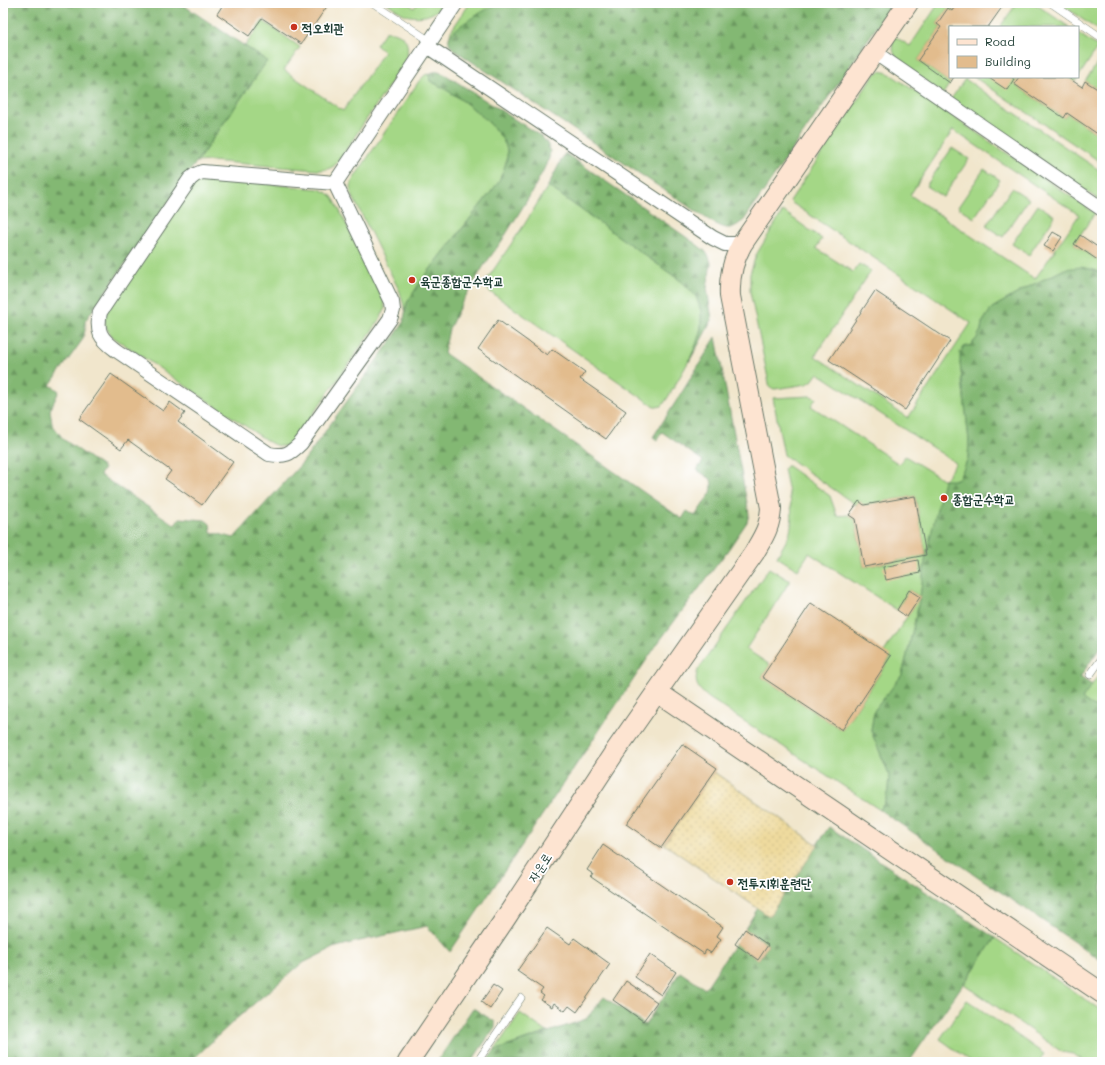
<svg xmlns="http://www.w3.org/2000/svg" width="1105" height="1065" font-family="Mali,'Poor Story',sans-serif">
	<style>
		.grass { fill: #a4d786; stroke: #628a5d; fill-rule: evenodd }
		.forest { fill: url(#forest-firs); stroke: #517a54 }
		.sand { fill: url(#sand-dots); stroke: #868c69 }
		.building { fill: #e2bc8d }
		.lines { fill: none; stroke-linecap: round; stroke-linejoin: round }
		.lane-casing { stroke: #687869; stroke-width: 8 }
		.street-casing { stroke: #687869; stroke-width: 16 }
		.secondary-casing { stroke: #687869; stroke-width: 22 }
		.lane { stroke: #fff; stroke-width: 7 }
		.street { stroke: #fff; stroke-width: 14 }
		.secondary { stroke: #fde4d1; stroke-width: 20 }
		.poi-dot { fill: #c8321e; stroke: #fff; stroke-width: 1.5 }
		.labels { text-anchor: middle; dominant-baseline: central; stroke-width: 3.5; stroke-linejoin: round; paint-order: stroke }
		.poi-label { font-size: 13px; font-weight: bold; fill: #1f3d34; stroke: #fff; text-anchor: start }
		.street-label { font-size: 13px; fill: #1f3d34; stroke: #fff }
	</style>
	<defs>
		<pattern id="forest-firs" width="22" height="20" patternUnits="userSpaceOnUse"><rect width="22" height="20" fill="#83b873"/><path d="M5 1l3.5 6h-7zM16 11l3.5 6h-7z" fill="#6b975f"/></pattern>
		<pattern id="sand-dots" width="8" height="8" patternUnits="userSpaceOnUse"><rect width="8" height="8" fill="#eeda9e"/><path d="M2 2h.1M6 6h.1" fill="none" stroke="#ccbc89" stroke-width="1.8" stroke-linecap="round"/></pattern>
	</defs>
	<rect width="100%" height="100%" fill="#fff"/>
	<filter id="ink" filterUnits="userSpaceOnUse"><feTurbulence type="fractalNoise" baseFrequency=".025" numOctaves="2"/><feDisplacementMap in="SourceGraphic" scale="8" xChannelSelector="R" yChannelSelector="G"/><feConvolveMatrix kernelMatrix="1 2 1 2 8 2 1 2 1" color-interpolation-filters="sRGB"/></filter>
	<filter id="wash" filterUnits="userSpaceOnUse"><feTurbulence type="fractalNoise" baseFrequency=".012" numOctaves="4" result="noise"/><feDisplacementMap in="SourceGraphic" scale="16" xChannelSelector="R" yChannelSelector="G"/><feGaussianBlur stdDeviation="0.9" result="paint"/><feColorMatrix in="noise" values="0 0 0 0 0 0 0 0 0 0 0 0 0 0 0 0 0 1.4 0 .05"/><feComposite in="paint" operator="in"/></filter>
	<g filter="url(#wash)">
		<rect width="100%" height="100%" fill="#f1e6cc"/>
		<g class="grass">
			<path d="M387,3h21l6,5 4,-5h25c-7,13 -23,16 -37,12 -7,-3 -13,-8 -19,-12z"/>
			<path d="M470,3h28l-36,22 -13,14 2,-8z"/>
			<path d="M939,3h18l-5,8 -4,-3 -11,16 4,3 -23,33 32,23 -7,11 -43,-31 -6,-10 -2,-8 1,-7 1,-2 16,10z"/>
			<path d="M1017,3h17l35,24h-69z"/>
			<path d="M1059,3h43v30z"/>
			<path d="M263,21l37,26 -16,23 59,41 41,-59 -8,-7 9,-13c20,-2 27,13 20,30l-68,101c-5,6 -12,7 -20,7l-107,-9 -13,1 70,-101 -22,-15z"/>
			<path d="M1078,33l20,14 -23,35 -8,-5h11z"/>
			<path d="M1102,57v35l-17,-11z"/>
			<path d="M880,71l5,1 5,2 205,139 -21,31 28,19v11l-8,-4 -29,-1 -33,16 -40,23 -10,15 -1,7 -4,8 -6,7 -7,2 -4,16 6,50 3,28 -1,17 -5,12 -4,8 -5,2 -28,76 -6,41 -12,54 -6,24 -28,36 -3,20 18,43 -1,16 -3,12 -5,8 -171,-112c-10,-8 -16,-14 -11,-28l71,-102 21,13 -44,68 24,16 -8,12 80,53 49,-73 -7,-5 36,-55 -11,-7 -12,20 -88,-57 -11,17 -21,-13c4,-8 10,-16 13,-25 5,-21 -2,-43 -6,-63l2,-3h2l42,30 7,20 12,-1 6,4 9,48 62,-12 -11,-59 -51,9 -5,-4 -3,4 -72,-50 -11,-57 37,-2 6,2 -5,8 88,58 6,-8 39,24 12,-17 -138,-90 -6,8 -5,3 -32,5 -5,-1 -20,-96v-18l6,-19 27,-44 39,28 -6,9 37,24 6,-8 12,7 -56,85 93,62 63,-95 -179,-120 -2,-2 84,-126zM953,130l126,85 -44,64 -125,-84z"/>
			<path d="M429,74l1,7c21,9 73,46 77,69 2,9 -5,24 -9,33l-77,98 -14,22 -2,7 -5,-18 -49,-99v-10l3,-5 65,-97 6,-6z"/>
			<path d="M974,77h43l1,1 -4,6 50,34 3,-5 35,24v26z"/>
			<path d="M965,79l137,93v30l-151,-103z"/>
			<path d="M952,148l17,11 -26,38 -17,-11z"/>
			<path d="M984,169l16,11 -26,38 -16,-11z"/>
			<path d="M200,177l119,12c8,3 12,5 16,12l49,100 1,8 -6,12 -86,121c-9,6 -15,5 -24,0l-156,-105c-8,-9 -8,-12 -8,-23l86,-130z"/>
			<path d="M548,186l133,95c5,5 12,10 15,16 15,27 -4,59 -18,83 -5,9 -10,18 -16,26l-5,1 -5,-2 -163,-114 -3,-5v-5l38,-56z"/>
			<path d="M1012,188l17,11 -26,38 -17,-11z"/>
			<path d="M1038,205l17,11 -26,39 -17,-11z"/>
			<path d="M1102,670v42l-20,-13z"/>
			<path d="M995,938l107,73v51h-16l-13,-8 -11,-2 -98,-68z"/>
			<path d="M967,1000l77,54 -6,8h-66l-32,-23z"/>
			<path d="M520,1013l27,19 -53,19z"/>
		</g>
		<g class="forest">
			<path d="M3,3h177l87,58 -182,260v9l-2,9 -33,46 9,6 -9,19 2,14 11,15 41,29 -4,7 75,50 5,-7 25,2 5,4 1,8 23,6 69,-76 100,-138 4,-21 14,-22 77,-98c4,-9 11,-24 9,-33 -5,-24 -56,-60 -77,-69l-1,-7c6,-4 10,-2 17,1l96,62 5,6 3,8 -1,7 -5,11 -15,28 -28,45 -18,25 -22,37 -12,25 -5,24 238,166 5,-8 8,5 16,-23 1,-7 -1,-7 -14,-9 6,-9 -41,-29 -5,8 -4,-3 31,-48 32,-52 33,177 -2,8 -19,28 -70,93 -208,309 -23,-26 -72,16 -22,6 -32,16 -65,55 -46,43h-187z"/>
			<path d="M498,3h395l-149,217c-14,11 -16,10 -32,2l-259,-173c-3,-4 -5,-6 -4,-11 4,-11 38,-29 49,-35z"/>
			<path d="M565,153l131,91 9,7 4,6 2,6 -4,25 5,32 -23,42 7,-17 5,-16v-18l-5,-15 -15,-15 -133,-95z"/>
			<path d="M1081,267l13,3 8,4v371l-22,32 12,8 -10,14 20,13v249l-222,-151 5,-8 3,-12 1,-16 -18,-43 3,-20 28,-36 6,-24 12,-54 6,-42 18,-75h10l5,-2 4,-8 5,-12 1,-17 -3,-28 -6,-50v-10l4,-6 7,-2 6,-7 4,-8 1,-7 10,-15 40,-23 33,-16z"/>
			<path d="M829,827l166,111 -86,124h-423l8,-11 92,-32 18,-22 41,28 35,-53 25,17 30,-45 23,16 10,-15 -23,-16 13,-21 11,8z"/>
			<path d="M473,1008l22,14v5l-24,35h-34z"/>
		</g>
		<path class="sand" d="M714,772l104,73 -49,71 -105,-72z"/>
		<g id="blocks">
			<g class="building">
				<path d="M224,3h101l3,2 -27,39 -39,-26 -13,18 -32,-22z"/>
				<path d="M957,3h48l-17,24h-38v50h4l-4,6 -32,-23 23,-33 -4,-3 11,-16 4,3z"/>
				<path d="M990,77h21l3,2 -7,11 -18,-12z"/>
				<path d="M1019,77h48l15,10 3,-6 17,11v45l-35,-24 -3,5 -50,-34z"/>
				<path d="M1053,232l9,5 -9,14 -9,-5z"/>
				<path d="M1080,235l22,15v13l-28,-19z"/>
				<path d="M875,291l75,50 -45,69 -76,-50z"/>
				<path d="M498,320l49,35 5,-6 33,23 -5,7 46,32 -20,28 -128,-90z"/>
				<path d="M111,374l52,37 7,-9 15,11 -7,9 55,40 -31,43 -37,-26 6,-8 -43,-31 -7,9 -42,-30z"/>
				<path d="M915,496l11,59 -62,12 -9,-48 -6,-4 10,-14 5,4z"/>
				<path d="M918,560l2,13 -34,7 -3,-13z"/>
				<path d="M909,590l11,7 -13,20 -10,-7z"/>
				<path d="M811,603l80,53 -49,74 -80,-53z"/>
				<path d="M682,744l35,24 -56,80 -35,-24z"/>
				<path d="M603,845l120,82 -6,9 4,3 -10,14 -5,-3 -2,4 -113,-77 2,-3 -6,-4z"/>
				<path d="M547,928l23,16 4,-6 36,26 -33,48 -8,-6 -4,5 -11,-8 -2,4 -11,-7 3,-4 -4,-3 3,-4 -26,-18z"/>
				<path d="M745,929l23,16 -10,15 -23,-16z"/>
				<path d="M650,954l26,18 -15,23 -26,-18z"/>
				<path d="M626,981l31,21 -14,19 -30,-21z"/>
				<path d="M493,985l9,6 -12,18 -9,-7z"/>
			</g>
		</g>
	</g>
	<g filter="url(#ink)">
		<use href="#blocks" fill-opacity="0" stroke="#687869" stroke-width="1"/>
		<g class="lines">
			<g class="lane-casing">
				<g id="lane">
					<path d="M373,3l57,38"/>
					<path d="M1051,3l51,35"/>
					<path d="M1090,675l12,-17"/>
					<path d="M477,1062l44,-64"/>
				</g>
			</g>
			<g class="street-casing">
				<g id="street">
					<path d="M427,46l286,192 12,6h17"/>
					<path d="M874,52l228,157"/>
					<path d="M202,172l133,11 57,119 1,8 -3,9 -89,124c-11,11 -16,14 -32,11l-153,-104c-16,-12 -20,-18 -16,-38l90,-133 5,-4z"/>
					<path d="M335,183l121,-180"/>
				</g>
			</g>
			<g class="secondary-casing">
				<g id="secondary">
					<path d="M657,692l445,301"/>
					<path d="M408,1062l97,-143 109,-166 140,-200c9,-16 16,-25 17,-45l-41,-212c-1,-18 3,-36 12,-52l166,-241"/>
				</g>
			</g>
			<use href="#lane" class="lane"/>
			<use href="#street" class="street"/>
			<use href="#secondary" class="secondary"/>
		</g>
	</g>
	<g class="poi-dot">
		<circle cx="294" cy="27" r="4"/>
		<circle cx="412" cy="280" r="4"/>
		<circle cx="944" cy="498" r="4"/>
		<circle cx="730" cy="882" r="4"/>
	</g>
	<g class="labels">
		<g class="poi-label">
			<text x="302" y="27">적오회관</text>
			<text x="420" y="280">육군종합군수학교</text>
			<text x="952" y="498">종합군수학교</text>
			<text x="738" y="882">전투지휘훈련단</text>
		</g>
		<g class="street-label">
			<text transform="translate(539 867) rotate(-57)">자운로</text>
		</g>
	</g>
	<rect width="1105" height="1065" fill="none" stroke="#fff" stroke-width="16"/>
	<rect x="949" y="26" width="130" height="52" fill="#ffffff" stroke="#a5b1ae"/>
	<rect x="957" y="39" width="20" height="6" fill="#fde4d1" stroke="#a5b1ae"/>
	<text x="985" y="46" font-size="12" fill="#1f3d34">Road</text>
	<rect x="957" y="56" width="20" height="12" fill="#e2bc8d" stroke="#a5b1ae"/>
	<text x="985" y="66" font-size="12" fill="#1f3d34">Building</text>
</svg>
